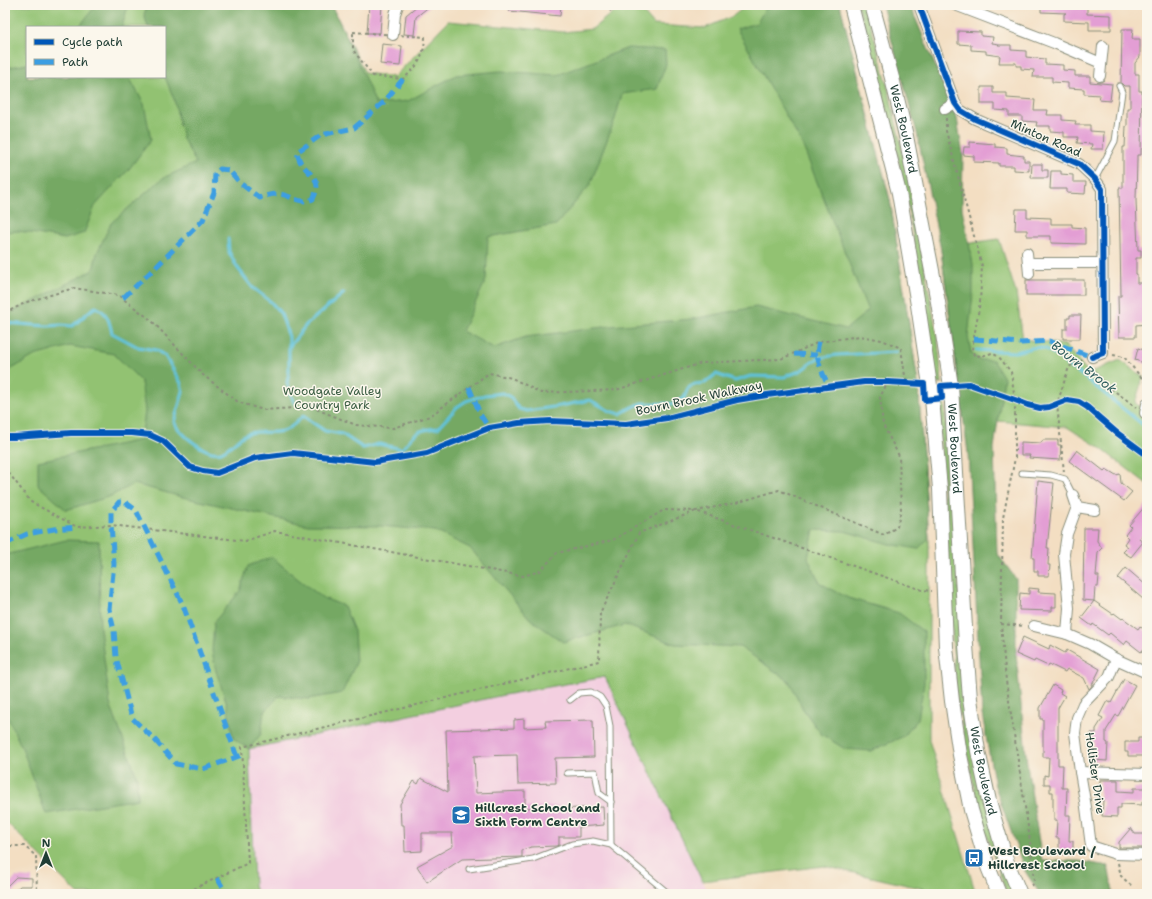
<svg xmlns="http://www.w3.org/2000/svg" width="1152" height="899" font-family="'Shantell Sans',sans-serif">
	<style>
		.built { fill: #f3cfe0 }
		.green { fill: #92c272; stroke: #588053; fill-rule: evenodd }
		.forest { fill: #75a864; stroke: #4a724c }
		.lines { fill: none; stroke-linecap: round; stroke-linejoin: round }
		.stream { stroke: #5ec2dc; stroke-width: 3 }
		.building { fill: #e39ed4 }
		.service-casing { stroke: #898e7b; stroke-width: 7 }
		.minor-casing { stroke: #898e7b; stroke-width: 12 }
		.secondary-casing { stroke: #898e7b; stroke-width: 16 }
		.path { stroke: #898e7b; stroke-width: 2; stroke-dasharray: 3 3; stroke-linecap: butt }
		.service { stroke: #fff; stroke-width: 5 }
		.minor { stroke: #fff; stroke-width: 10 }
		.secondary { stroke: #fff; stroke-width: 14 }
		.quiet { stroke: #3c9ee2; stroke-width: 5; stroke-dasharray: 10 5; stroke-linecap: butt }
		.cycleway-casing { stroke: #fbf7ec; stroke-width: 8 }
		.cycleway { stroke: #0057b8; stroke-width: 6 }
		.labels { text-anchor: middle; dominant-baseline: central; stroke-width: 3; stroke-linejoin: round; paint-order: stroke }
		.street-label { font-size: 12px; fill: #1f3d34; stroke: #fbf7ec }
		.park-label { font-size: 12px; fill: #3c5e44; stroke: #fbf7ec }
		.poi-label { font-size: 12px; font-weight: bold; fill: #1f3d34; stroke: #fbf7ec; text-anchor: start }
		.water-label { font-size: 13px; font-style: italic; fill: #2f5e5e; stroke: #fbf7ec }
	</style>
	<rect width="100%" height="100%" fill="#fbf7ec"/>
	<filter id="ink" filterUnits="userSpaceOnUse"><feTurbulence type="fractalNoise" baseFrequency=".025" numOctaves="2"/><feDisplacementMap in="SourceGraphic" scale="8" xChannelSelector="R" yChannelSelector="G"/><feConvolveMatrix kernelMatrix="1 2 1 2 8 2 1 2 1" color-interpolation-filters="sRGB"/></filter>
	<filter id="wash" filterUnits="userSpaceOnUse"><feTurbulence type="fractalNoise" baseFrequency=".012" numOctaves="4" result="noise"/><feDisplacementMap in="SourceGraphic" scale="16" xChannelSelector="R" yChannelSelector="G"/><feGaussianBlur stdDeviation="0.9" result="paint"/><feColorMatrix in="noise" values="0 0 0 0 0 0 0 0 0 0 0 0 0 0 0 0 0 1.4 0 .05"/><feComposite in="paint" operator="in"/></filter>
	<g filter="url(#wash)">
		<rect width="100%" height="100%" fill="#f3dec2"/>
		<path class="built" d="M605,677l104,217h-452l-3,-8 -5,-137 255,-54z"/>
		<g class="green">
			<path d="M5,5h326l34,68 29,4 54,-56 115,11 29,-3 30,-24h15l17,20 51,3 28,-12 14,-11h93l50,195 28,183 11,155v202l47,154h-30l-122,-28 -122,15 -97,-204 -101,18 -255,54 5,137 3,8h-179l-73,-73zM27,27h138v50h-138z"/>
			<path d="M858,5h7l23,82 19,85 31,169 4,42 -5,1 -29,-178 -15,-72z"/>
			<path d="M999,239l17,54 7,46 42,6 24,28 31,-13 23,17 -8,26 12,9v72l-48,-37 -32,-20 -104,-9 -22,-168 36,-8z"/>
			<path d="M938,403h6l10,109 11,179 49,203h-7l-27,-78 -24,-121z"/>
		</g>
		<g class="forest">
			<path d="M96,5h32l-6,22h-43z"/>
			<path d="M148,5h183l15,30 30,69 32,-3 48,-26 45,-4 56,4 71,-27 37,2 1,14 -9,25 -35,5 -7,25 -25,66 -34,40 -68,12 -2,43 -24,51 32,17 32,-11 85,-11 81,-7 64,-12 90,22 22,-18 -66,-167 -65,-115 20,-6 10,-18h73l50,195 28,183 11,155 -11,11 -29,-5 -45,-13 -30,-1 -6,28 12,25 28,15 51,15 25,19v51l-6,36 -14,17 -33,15 -26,-2 -24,-15 -18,-25 -14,-28 -49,-34 -65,-3 -50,-19 -62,17 -33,-23 -60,-71 -35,-17 -55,-5 -72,-1 -126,-28 -48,-13 -23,12 -45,14 -28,-25v-24l103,-21 4,-29 -4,-30 -27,-27 -44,-8 -36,10 -29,17v-57l88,-46 4,-17 14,-30 52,-45 33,-15 -13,-24 -9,-40 -9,-22v-50h-17l-4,-13z"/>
			<path d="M882,5h28l47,113 6,37 -1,53 11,56v31l-5,41 3,17 8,7h14l11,18 -10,70 3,105 19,26v75l11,110 15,97h37l29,5 5,25 -3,3h-70l-15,-23 -30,-85 -13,-72 -14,-261 -27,-203 -24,-117z"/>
			<path d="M27,64v13h102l15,27 7,36 -22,29 -34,37 -11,27 -19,6 -46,-8 -14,1v-164z"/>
			<path d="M66,540l33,1 1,87 10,76 27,73 1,22 -92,15 -24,-66 -17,-36v-157z"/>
			<path d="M272,557l26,22 25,19 21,8 10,25 2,32 -14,30 -34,6 -29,-3 -15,16 -3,22 -12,15 -16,-11 -6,-34 -11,-33 -4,-20 2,-29 26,-31 8,-25z"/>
		</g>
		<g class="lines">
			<g class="stream">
				<path d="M228,239l1,13 8,15 16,21 18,14 10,12 8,23v35l-2,11 7,20"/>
				<path d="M5,323l43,3 13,-1 11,1c9,-6 17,-16 24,-19 12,6 13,14 16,26l26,14 18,3 9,6 16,27 2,9 -9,30c6,12 32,34 47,30 9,-3 16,-15 28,-19 12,-3 25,2 37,-3 6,-3 12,-9 17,-14l22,15 17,3 21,14 16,-4 23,5c14,-17 14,-19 36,-21l19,-21 9,-6 19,-6 18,-2 7,4 9,12 8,2 33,-5 30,-6 20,11 10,3 10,-6 12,-5 32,1 10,-6 4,-10 7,-4 10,-1 11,-9 19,7 16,-5 33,1 16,-6 18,-13 19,-3 60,-3"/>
				<path d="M290,346l16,-21 38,-32"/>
				<path d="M976,350l39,2 21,-5 10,2 13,8 10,10 10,6 68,55"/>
			</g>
		</g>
		<g id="blocks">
			<g class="building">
				<path d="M369,5h13l-2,28h-13z"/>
				<path d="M418,5h13l-15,12 -2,18 -10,-1 2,-19z"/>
				<path d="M509,5h52l-1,11 -51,-5z"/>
				<path d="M1041,5l46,1v8l24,1v15h-22v-8l-25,-1v-7l2,-1 -25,-1z"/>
				<path d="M1122,29h11l-1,10h8v18l-5,6v11h4v17h3l-1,64h-4v4l-1,41 2,50h3v8h-5v16h1v9h10v41l-11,1v12h-17l-1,-41h3l-2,-108h4v-41h2l1,-21h1v-18h3v-22h-6l-3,-3z"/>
				<path d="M958,31l23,1v4l12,1 -1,6 7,1 -1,1h13v5l15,1v6l19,2v5l18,1v5l12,1v5h15v6l22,2 -2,17 -11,-1 1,-5 -16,-1v-5l-16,-1v-5l-16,-1v-5h-19l1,-7 -13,-1v-3h-5v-3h-17l1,-7 -14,-2v-3l-15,-1v-5l-13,-1z"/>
				<path d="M382,44l20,2 -2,20 -20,-2z"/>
				<path d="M981,87h12v6h14v5l28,2 -1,10h14l-1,5h15v5l14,1 -1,4h15v6l14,1 -1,17h-12l1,-5 -15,-1 1,-6h-14v-5l-14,-1v-5h-14l1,-4 -15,-1v-5h-13v-5l-14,-1v-6h-14z"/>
				<path d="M970,142l25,2v3l12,1v6l17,2v5h5v10l-15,-1v-4h-15v-3l-25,-1v-6l-11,-1 1,-8h6z"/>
				<path d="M1032,164h10v6h6v8h-17z"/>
				<path d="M1051,171h10v3l12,1v7h13l-1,12 -18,-1v-4h-17z"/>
				<path d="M1016,209h11v8l24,1v6h21v3l13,1v16l-34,-1v-7h-24v-6h-12z"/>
				<rect x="1026" y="280" width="58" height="15"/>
				<path d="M1070,315h11l-1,24h-17v-10h4v-11h3z"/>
				<path d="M1138,348l9,3v13l-12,-4z"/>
				<path d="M1043,440h15v5h3l-1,15 -31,-2 1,-3h-9v-13l20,1z"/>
				<path d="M1077,450l27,21 2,-2 10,6 4,-1 1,9 11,9 -8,9 -55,-40z"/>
				<path d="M1038,481l16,2 -7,65h2l-1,17h2l-1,11h-11v-5h-4v-13h-2z"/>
				<path d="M1147,504v26l-8,9 4,3 -12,15 -8,-5 5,-5 -4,-3 4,-6 -3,-3 6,-8 -2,-2z"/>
				<path d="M1084,528h14l-1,13 5,7 -4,4 -2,24h3l-1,11h-3l-1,14 -11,-1z"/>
				<path d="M1126,568l21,18v7l-4,6 -25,-21z"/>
				<path d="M1029,588l10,1 -1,3 18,1v14h-4v4l-33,-1 1,-17 9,1z"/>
				<path d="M1094,601l19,13 1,-1 8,6 1,-1 15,11 2,-3 7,6v13l-6,7 -14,-11 -3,4 -14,-12 -2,2 -15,-11 -1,2 -11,-8z"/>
				<path d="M1023,637l26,12 1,-4 15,8 2,-3 33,19 -9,18 -2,2 -5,-11 -17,-9 -2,3 -16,-8 -1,2 -13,-6 -1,2 -18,-8z"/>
				<path d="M1124,679l11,6 -17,31 -2,-1 -10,16v11l2,1 -1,18 -14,-1 1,-18h-3v-9h5v-4l7,-11 -4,-2 8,-15 4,2z"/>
				<path d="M1053,685l8,5 -1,3 5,3 -7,12v57h5l-1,23h5l-1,27h4l-1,26h4v14l-14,-1v-16h-3l1,-18h-3v-8h-1v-20h-3v-8h-6v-9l4,1 1,-19h-6v-38h-3v-11z"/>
				<path d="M524,719v9l22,-1 -1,-6 48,-1 1,37 -39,1 1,25 -38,1 -1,-29 -43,1 2,37 49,-2v17l33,-2v3l45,-2 1,18 -25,2v10h-20v8l-3,1 -25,1 -9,3v7l-60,2 -35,23 -10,-16 36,-20 -1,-13h-30v18l-17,1 -1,-27h-3l-1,-21 14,-23 4,3 3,-6 27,14 -2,-62 68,-2v-8z"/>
				<path d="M1138,738h9v13h-2v5h-17v-4h-3v-10h13z"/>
				<path d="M1100,780h18v11l16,1v-4h13v14h-5v3l-21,-1v4h-4v9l-15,-1 1,-16h-4z"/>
				<path d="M1131,828l4,6h12v14h-28v-6z"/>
				<path d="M16,877l16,1v8h-12l-9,8h-6v-6z"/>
			</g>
		</g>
	</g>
	<g filter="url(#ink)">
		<use href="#blocks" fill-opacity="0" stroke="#898e7b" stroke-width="1"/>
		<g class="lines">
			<g class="service-casing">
				<g id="service">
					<path d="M1095,179l20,-38 7,-49 -3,-6"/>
					<path d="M1022,473l29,2 14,4 8,16"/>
					<path d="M570,700l9,-7 12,-1 9,5 6,9 4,20 1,119"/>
					<path d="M567,773l28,-1 4,21 12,9"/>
					<path d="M469,869l64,-10 39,-15 21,-3 18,4 58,49"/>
				</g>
			</g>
			<g class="minor-casing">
				<g id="minor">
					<path d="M919,5l36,98 5,7 15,9 104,45 16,15 7,10 1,164 -11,4"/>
					<path d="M955,5l99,38 47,20"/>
					<path d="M393,35l2,-21 3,-9"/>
					<path d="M1100,76l3,-30"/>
					<path d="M945,109l10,-6"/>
					<path d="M1027,253l1,10h74"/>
					<path d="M1028,263l1,11"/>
					<path d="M1145,413l2,-9"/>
					<path d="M1073,495l4,12"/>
					<path d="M1034,626l33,8 23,10 26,15 31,14"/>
					<path d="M1067,634l2,-26 -5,-54 3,-20 10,-27 18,3"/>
					<path d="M1116,659l-7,18 -26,27 -6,14 -2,15 5,39 6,35 5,39 25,8 31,1"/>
					<path d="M1080,772l67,2"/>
				</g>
			</g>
			<g class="secondary-casing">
				<g id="secondary">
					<path d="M851,5l48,188 19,112 14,94 8,90 6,158 6,54 8,54 11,55 17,57 11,27"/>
					<path id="s1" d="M872,5l20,73 14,58 32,166 13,84 15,259 4,54 8,52 11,50 17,59 14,34"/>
				</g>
			</g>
			<g class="path">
				<path d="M606,5l5,6"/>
				<path d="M353,32l72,5c-1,21 -7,29 -22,42l-30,-3 -20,-26z"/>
				<path d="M946,118v13l36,135 -2,36 -8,47 2,6 8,1 10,-3 7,4 12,15 4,28v58l-12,60 -2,106 5,57 23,152 5,48 -3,8"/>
				<path d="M5,313l22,-11 47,-14 44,7 33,25 52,55 35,27 25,8 48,-3 45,18 37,3 37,-12 59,-43 23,5 29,15 75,-3 86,-27 79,-4 38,-17 41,-6 22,4 19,8 5,35"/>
				<path d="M1113,355l11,2 23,27"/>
				<path d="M1092,366v2l13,16 31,23"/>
				<path d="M5,468l26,34 46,25 34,-2 134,16 30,-10 248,45 17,-5 17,-18 56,-13 51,-30 32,1 40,-8 43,-13 105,45 13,-8 4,-17 -2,-54 -16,-31 -3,-28 8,-15"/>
				<path d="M1064,472l-7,-68 12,-37 7,-5 7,-2"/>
				<path d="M1001,624l23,2"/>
				<path d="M5,843l3,3h16l12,10 1,38"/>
				<path d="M1118,863l3,13 12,11"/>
				<path d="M183,894l65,-31 -6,-116 357,-86 1,-48 39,-80 57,-22 226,79 10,1"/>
			</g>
			<use href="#service" class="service"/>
			<use href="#minor" class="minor"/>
			<use href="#secondary" class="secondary"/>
			<g class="quiet">
				<path d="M123,298l35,-33 45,-45 11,-27 1,-19 5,-5 9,1 11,13 20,15c5,-2 11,-4 16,-4 15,-1 21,12 37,5 10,-20 -1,-21 -11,-35 -3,-3 -4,-8 -5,-12l24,-17 33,-7 30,-26 19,-23"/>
				<path d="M974,339l47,4 28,-2 43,16"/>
				<path d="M819,342c-5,16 3,30 10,44"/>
				<path d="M794,354l23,1"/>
				<path d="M469,387l12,29 8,12"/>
				<path d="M5,544l22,-10 27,-5 23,-2"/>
				<path d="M237,757l-54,-152 -47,-95 -11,-8h-6l-8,10v13l3,39 -5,45 5,21 2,27 16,61 23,22 21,24 27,5 39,-14"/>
				<path d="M217,878l10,16"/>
			</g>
			<g class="cycleway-casing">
				<g id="cycleway">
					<path d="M919,5l36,98 5,7 15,9 104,45 16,15 7,10 1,164 -11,4"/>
					<path d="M5,437h9l57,-4h61l18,2 13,6 27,26 13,4 14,2 38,-15 38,-5 82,9 52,-9 62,-25 30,-5 31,-2 76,3 41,-6 70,-18 30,-5 97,-13h24l36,2 1,16 17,-2 -1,-12 28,-2 46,16 13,5 12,3 9,-1 18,-7 12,2 8,5 30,26 30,22"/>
				</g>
			</g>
			<use href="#cycleway" class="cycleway"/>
		</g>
	</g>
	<defs>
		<g id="school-square" transform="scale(1)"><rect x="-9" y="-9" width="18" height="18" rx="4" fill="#1f6fb2" stroke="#fbf7ec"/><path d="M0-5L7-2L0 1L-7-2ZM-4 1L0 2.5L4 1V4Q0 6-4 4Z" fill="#fff"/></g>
		<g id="bus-square" transform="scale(1)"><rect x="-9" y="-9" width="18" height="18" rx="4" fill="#1f6fb2" stroke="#fbf7ec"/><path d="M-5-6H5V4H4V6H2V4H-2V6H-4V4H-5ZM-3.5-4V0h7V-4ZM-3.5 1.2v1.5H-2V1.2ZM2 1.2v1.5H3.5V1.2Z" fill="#fff"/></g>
	</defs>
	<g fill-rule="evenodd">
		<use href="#school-square" x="461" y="815"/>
		<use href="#bus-square" x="974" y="858"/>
	</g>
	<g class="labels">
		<g class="street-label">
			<text stroke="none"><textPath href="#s1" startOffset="128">West Boulevard</textPath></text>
			<text transform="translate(1046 138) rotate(24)">Minton Road</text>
			<text transform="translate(699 398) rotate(-12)">Bourn Brook Walkway</text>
			<text stroke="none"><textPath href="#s1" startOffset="452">West Boulevard</textPath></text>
			<text stroke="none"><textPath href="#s1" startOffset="776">West Boulevard</textPath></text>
			<text transform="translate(1095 773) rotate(82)">Hollister Drive</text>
		</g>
		<g class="park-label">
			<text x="332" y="391">Woodgate Valley<tspan x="332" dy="14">Country Park</tspan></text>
		</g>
		<g class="poi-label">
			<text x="475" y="808">Hillcrest School and<tspan x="475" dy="14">Sixth Form Centre</tspan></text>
			<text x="988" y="851">West Boulevard /<tspan x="988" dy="14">Hillcrest School</tspan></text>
		</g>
		<g class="water-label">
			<text transform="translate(1084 367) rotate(37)">Bourn Brook</text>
		</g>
	</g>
	<rect width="1152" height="899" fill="none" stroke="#fbf7ec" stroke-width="20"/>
	<rect x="26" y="26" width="140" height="52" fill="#fbf7ec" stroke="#a3ada2"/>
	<rect x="34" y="39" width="20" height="6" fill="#0057b8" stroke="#a3ada2"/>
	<text x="62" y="46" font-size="12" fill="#1f3d34">Cycle path</text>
	<rect x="34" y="59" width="20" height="6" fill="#3c9ee2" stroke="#a3ada2"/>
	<text x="62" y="66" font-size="12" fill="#1f3d34">Path</text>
	<g transform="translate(46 853)" stroke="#fbf7ec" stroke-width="3" paint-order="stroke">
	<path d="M0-3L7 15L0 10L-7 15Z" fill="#1f3d34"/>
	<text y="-6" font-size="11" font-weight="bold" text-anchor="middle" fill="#1f3d34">N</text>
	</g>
</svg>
